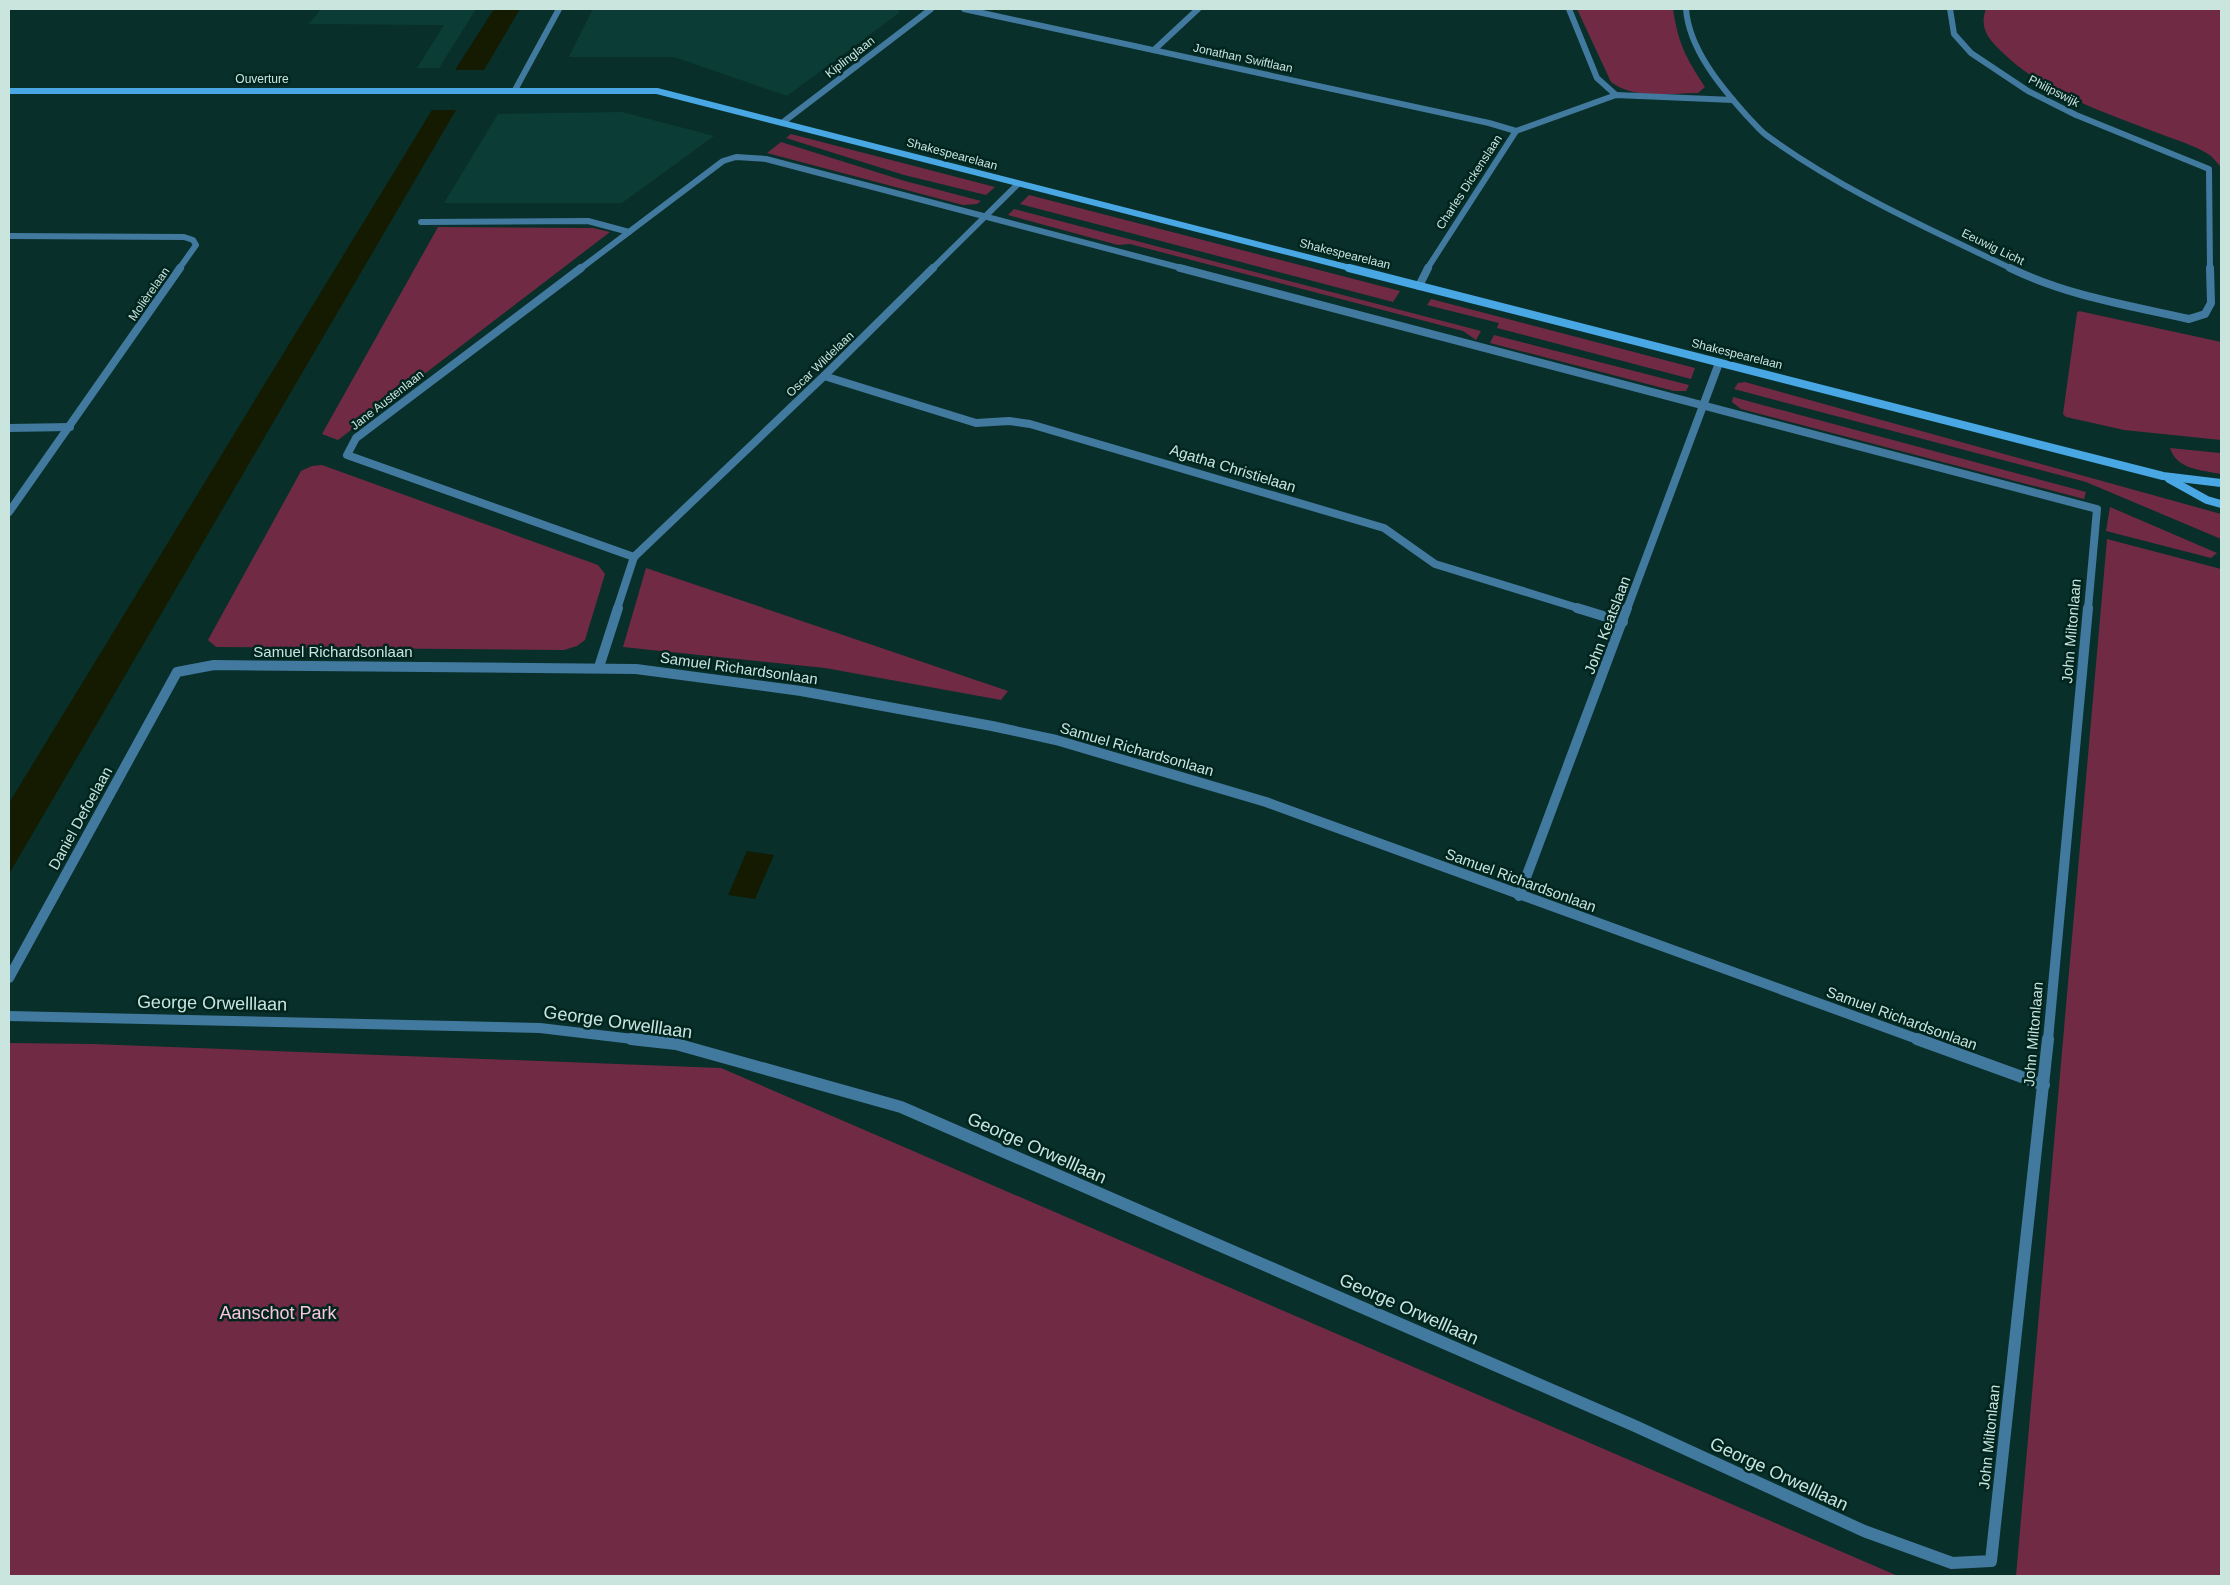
<svg xmlns="http://www.w3.org/2000/svg" width="2230" height="1585" font-family="Helvetica,sans-serif">
	<style>
		.built { fill: #0b3d36 }
		.green { fill: #712a44 }
		.water { fill: #151b00 }
		.lines { fill: none; stroke-linecap: round; stroke-linejoin: round }
		.lane { stroke: #42799f; stroke-width: 6 }
		.street-far3 { stroke: #42799f; stroke-width: 6 }
		.street-far2 { stroke: #42799f; stroke-width: 8 }
		.street-far1 { stroke: #42799f; stroke-width: 10 }
		.street { stroke: #42799f; stroke-width: 12 }
		.secondary-far1 { stroke: #49a7e4; stroke-width: 6 }
		.secondary { stroke: #49a7e4; stroke-width: 8 }
		.labels { text-anchor: middle; dominant-baseline: central; stroke-width: 5; stroke-linejoin: round; paint-order: stroke }
		.far-street-label { font-size: 12px; fill: #cae4de; stroke: #00251f }
		.street-label { font-size: 15px; fill: #cae4de; stroke: #00251f }
		.near-street-label { font-size: 18px; fill: #cae4de; stroke: #00251f }
		.near-park-label { font-size: 18px; fill: #fac6d5; stroke: #00251f }
	</style>
	<rect width="100%" height="100%" fill="#082f29"/>
	<g class="built">
		<path d="M321,9h155l-37,59h-22l27,-43 -135,-1z"/>
		<path d="M593,9h305l1,1v3l-112,83 -113,-39h-105z"/>
		<path d="M622,112l92,24 -92,67h-178l54,-89z"/>
	</g>
	<g class="green">
		<path d="M1577,9h96c5,34 13,49 32,78l-7,6c-29,0 -63,7 -87,-11z"/>
		<path d="M1986,9h235v158c-3,-3 -7,-8 -10,-11 -16,-11 -38,-17 -56,-24 -53,-21 -112,-39 -154,-81 -13,-12 -22,-24 -15,-42z"/>
		<path d="M791,134l204,53 -9,8 -82,-20 -118,-37z"/>
		<path d="M781,142l124,39 76,20 -4,3 -14,1 -196,-52z"/>
		<path d="M1029,195l371,96 -7,11 -373,-98z"/>
		<path d="M1014,209l467,122 -5,9 -13,-9 -333,-87 -12,1 -110,-30z"/>
		<path d="M438,227l155,1 17,4 -272,208 -16,-6z"/>
		<path d="M1431,299l264,69 -4,11 -194,-51 2,-5 -72,-18z"/>
		<path d="M2079,311l142,31v98l-97,-10 -58,-13 -3,-3 14,-101z"/>
		<path d="M1494,335l195,50 -3,6h-12l-184,-48z"/>
		<path d="M1745,382l476,132v25l-135,-57 -352,-93 4,-6z"/>
		<path d="M1733,397l353,95 -2,7 -343,-90 -9,-7z"/>
		<path d="M2170,448l50,5 1,21c-19,-4 -44,-4 -51,-26z"/>
		<path d="M322,465l276,100 7,9 -20,66 -8,6 -13,4 -348,-3 -8,-7 93,-169 11,-5z"/>
		<path d="M2110,507l107,46 -6,5 -105,-27z"/>
		<path d="M2107,539l114,30v1007h-205z"/>
		<path d="M646,568l362,123 -7,9 -176,-32 -202,-21z"/>
		<path d="M9,1043l84,1 628,24 1177,508h-1889z"/>
	</g>
	<g class="water">
		<path d="M494,9h26l-36,61h-29z"/>
		<path d="M432,110h24l-447,764v-71z"/>
		<path d="M747,851l27,4 -19,44 -27,-4z"/>
	</g>
	<g class="lines">
		<path class="lane" d="M421,222l167,-1 41,11"/>
		<g class="street-far3">
			<path d="M964,9l525,114 27,8"/>
			<path d="M1569,9l28,69 19,17"/>
			<path d="M1686,9c3,40 35,78 61,107 6,6 12,14 19,19 75,55 163,94 246,134"/>
			<path d="M1950,9l4,25 17,19 57,38 48,24 133,54 1,100"/>
			<path d="M1154,50l44,-41"/>
			<path d="M515,90l44,-81"/>
			<path d="M782,123l149,-114"/>
			<path d="M9,236l175,1 9,3 3,5 -17,24"/>
			<path d="M580,269l143,-108 13,-4 30,2 419,110"/>
			<path d="M932,269l86,-85"/>
			<path d="M1427,269l89,-138 100,-36 117,5"/>
		</g>
		<g class="street-far2">
			<path d="M581,268l-225,170 -9,17 287,102"/>
			<path d="M1180,268l917,241 -9,100"/>
			<path d="M2010,268c58,28 117,37 179,51l16,-5 6,-11 -1,-35"/>
			<path d="M1419,286l9,-18"/>
			<path d="M824,376l152,47 33,-2 21,3 354,104 51,36 146,45"/>
			<path d="M9,428l61,-1"/>
			<path d="M9,512l171,-244"/>
			<path d="M634,557l190,-181 109,-108"/>
			<path d="M617,609l17,-52"/>
			<path d="M1627,609l92,-246"/>
		</g>
		<g class="street-far1">
			<path d="M1577,608l46,14"/>
			<path d="M599,667l19,-59"/>
			<path d="M1519,896l108,-288"/>
			<path d="M9,978l168,-306 37,-7 422,4 165,22 191,35 64,14 210,62 654,238"/>
			<path d="M9,1016l531,12 101,12"/>
			<path d="M2048,1040l40,-432"/>
		</g>
		<g class="street">
			<path d="M631,1039l45,5 225,63 734,319 229,105 88,32 39,-2 57,-522"/>
			<path d="M1917,1039l127,46"/>
		</g>
		<path class="secondary-far1" d="M9,91h648l697,178"/>
		<g class="secondary">
			<path d="M1349,268l814,208 58,7"/>
			<path d="M2169,479l38,21 14,4"/>
		</g>
	</g>
	<g class="labels">
		<g class="far-street-label">
			<text transform="translate(850 57) rotate(-38)">Kiplinglaan</text>
			<text transform="translate(1243 58) rotate(12)">Jonathan Swiftlaan</text>
			<text x="262" y="79">Ouverture</text>
			<text transform="translate(2054 91) rotate(27)">Philipswijk</text>
			<text transform="translate(952 154) rotate(15)">Shakespearelaan</text>
			<text transform="translate(1469 182) rotate(-57)">Charles Dickenslaan</text>
			<text transform="translate(1993 247) rotate(26)">Eeuwig Licht</text>
			<text transform="translate(1345 254) rotate(14)">Shakespearelaan</text>
			<text transform="translate(149 294) rotate(-55)">Molièrelaan</text>
			<text transform="translate(1737 354) rotate(14)">Shakespearelaan</text>
			<text transform="translate(820 364) rotate(-44)">Oscar Wildelaan</text>
			<text transform="translate(387 400) rotate(-38)">Jane Austenlaan</text>
		</g>
		<g class="street-label">
			<text transform="translate(1233 468) rotate(17)">Agatha Christielaan</text>
			<text transform="translate(1607 625) rotate(-69)">John Keatslaan</text>
			<text transform="translate(2071 631) rotate(-85)">John Miltonlaan</text>
			<text x="333" y="651">Samuel Richardsonlaan</text>
			<text transform="translate(739 668) rotate(8)">Samuel Richardsonlaan</text>
			<text transform="translate(1137 749) rotate(16)">Samuel Richardsonlaan</text>
			<text transform="translate(80 818) rotate(-61)">Daniel Defoelaan</text>
			<text transform="translate(1521 880) rotate(20)">Samuel Richardsonlaan</text>
			<text transform="translate(1902 1018) rotate(20)">Samuel Richardsonlaan</text>
			<text transform="translate(2033 1034) rotate(-85)">John Miltonlaan</text>
			<text transform="translate(1989 1437) rotate(-84)">John Miltonlaan</text>
		</g>
		<g class="near-street-label">
			<text transform="translate(212 1003) rotate(1)">George Orwelllaan</text>
			<text transform="translate(618 1022) rotate(8)">George Orwelllaan</text>
			<text transform="translate(1037 1148) rotate(24)">George Orwelllaan</text>
			<text transform="translate(1409 1309) rotate(24)">George Orwelllaan</text>
			<text transform="translate(1779 1474) rotate(25)">George Orwelllaan</text>
		</g>
		<g class="near-park-label">
			<text x="278" y="1313">Aanschot Park</text>
		</g>
	</g>
	<rect width="2230" height="1585" fill="none" stroke="#cae4de" stroke-width="20"/>
</svg>
